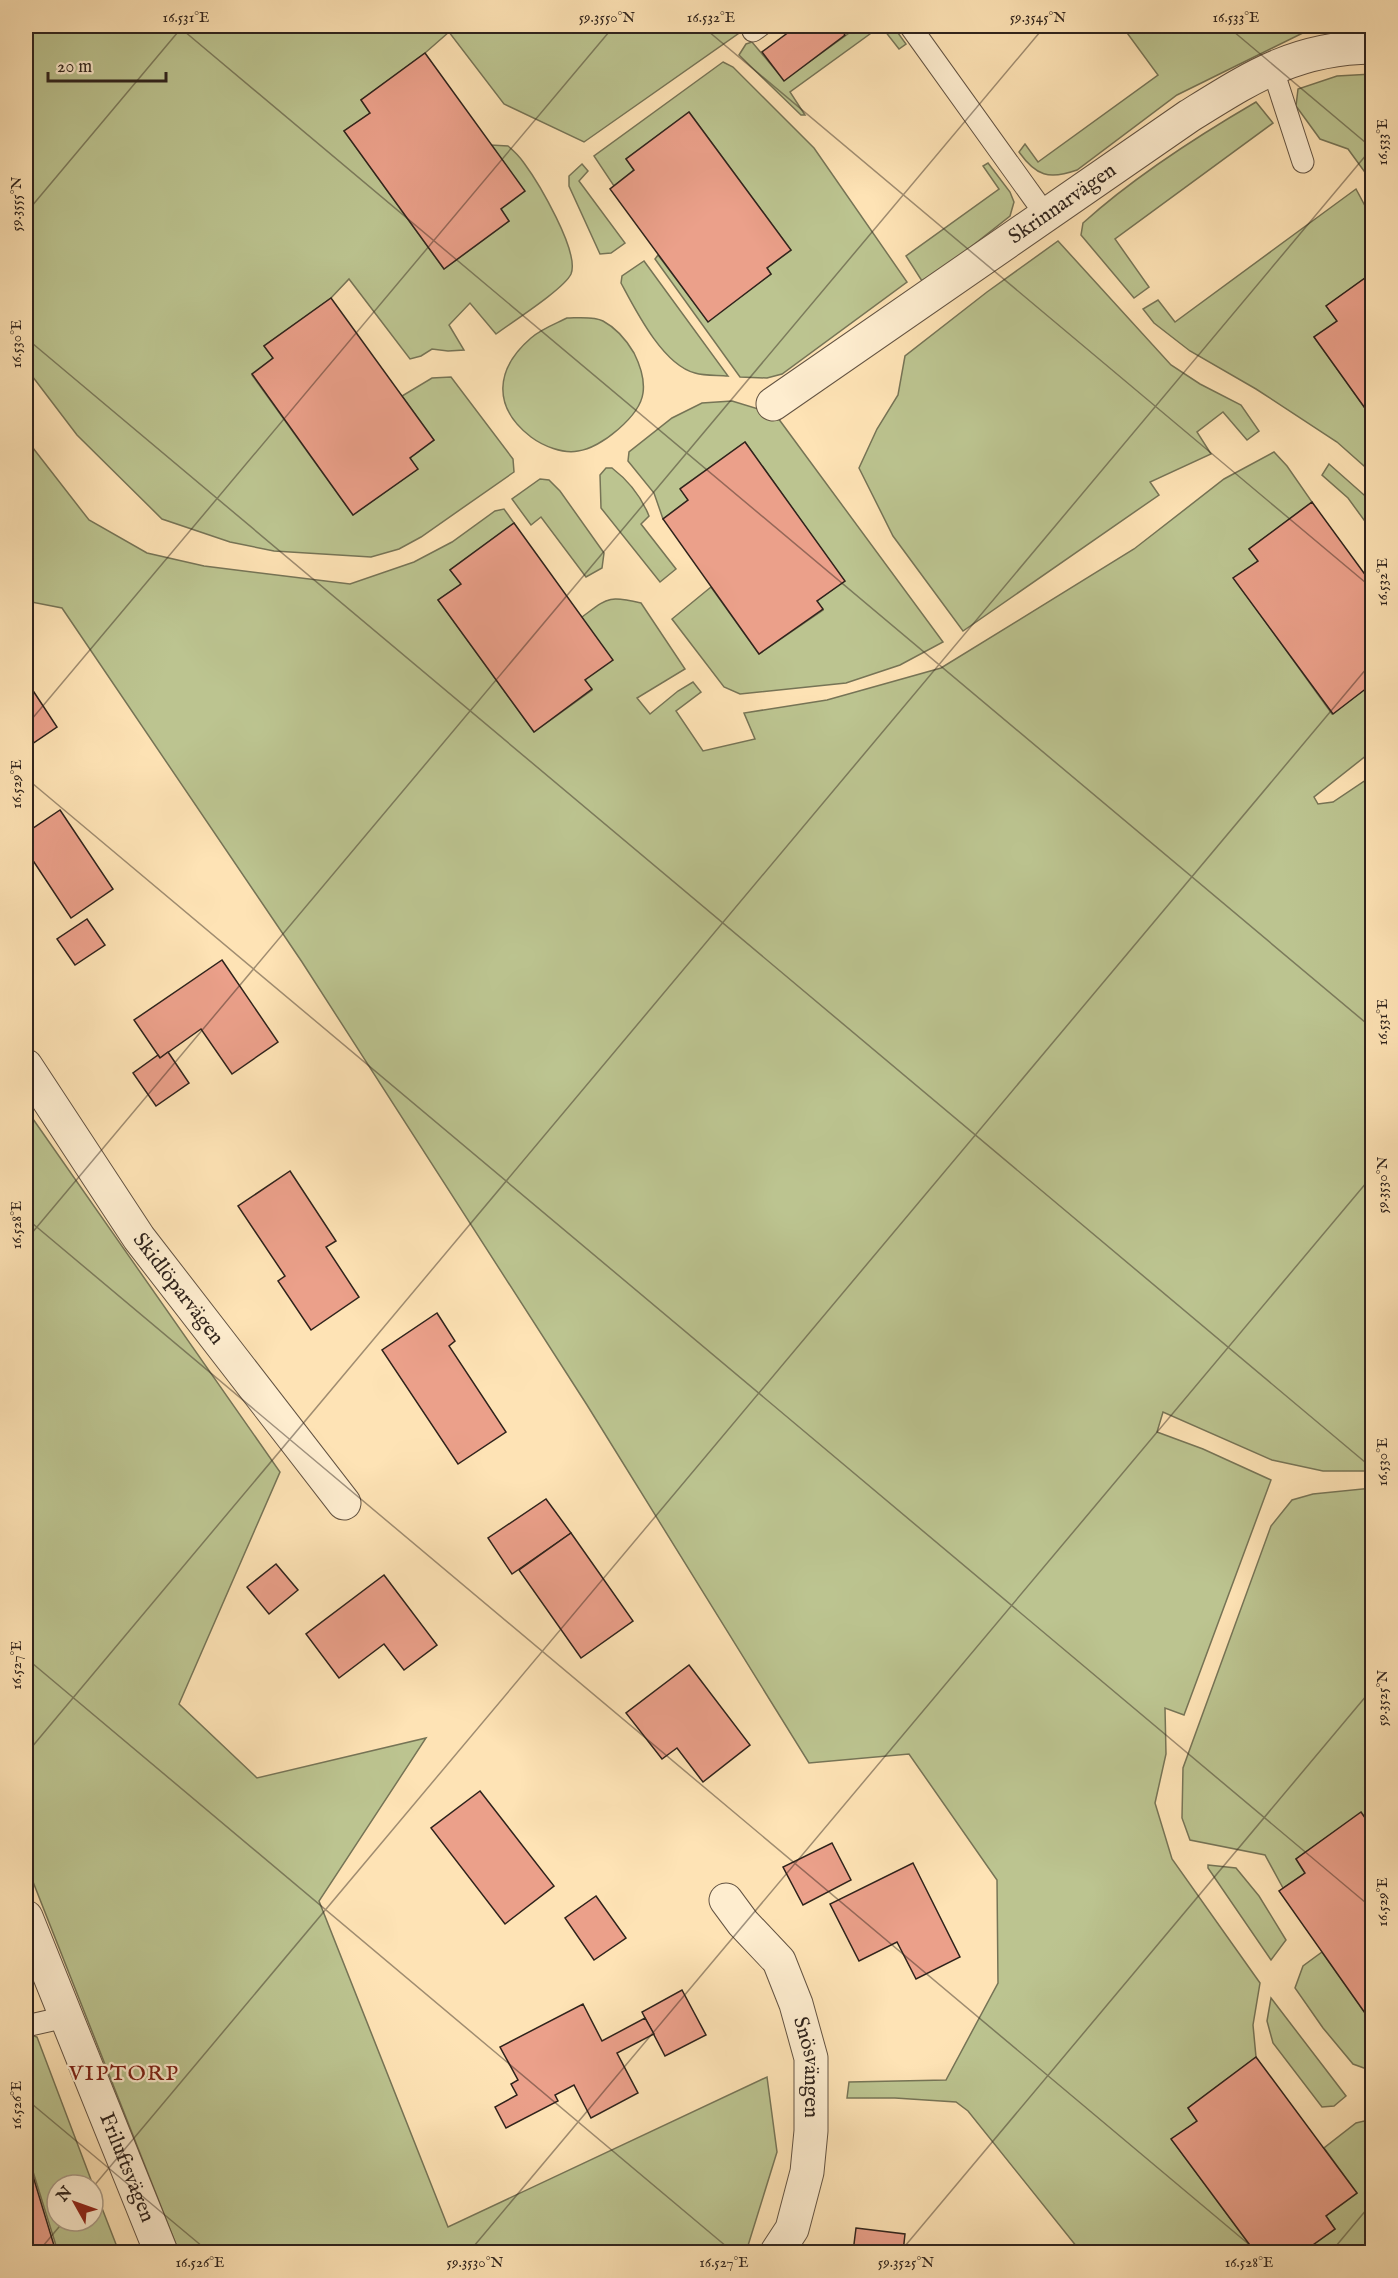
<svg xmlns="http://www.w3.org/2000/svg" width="1398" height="2278" font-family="'IM FELL English',serif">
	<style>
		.green { fill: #bcc490; stroke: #767456; stroke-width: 1.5 }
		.building { fill: #eba08a; stroke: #2f231c; stroke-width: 1.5 }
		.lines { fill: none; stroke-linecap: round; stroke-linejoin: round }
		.service-casing { stroke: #635342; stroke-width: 23 }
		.minor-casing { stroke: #635342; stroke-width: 35 }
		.service { stroke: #feedcf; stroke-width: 21 }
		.minor { stroke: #feedcf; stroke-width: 33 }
		.ticks { fill: none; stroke: #2f231c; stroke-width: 1.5; stroke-opacity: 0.45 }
		.labels { text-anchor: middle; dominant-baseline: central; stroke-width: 4.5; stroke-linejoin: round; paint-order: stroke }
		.street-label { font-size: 21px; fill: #2f231c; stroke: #feedcf }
		.neighbourhood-label { font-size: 22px; letter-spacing: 1.5px; fill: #7a1f14; stroke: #feedcf }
		.neatline { fill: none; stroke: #2f231c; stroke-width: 2 }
		.ticks-label { font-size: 15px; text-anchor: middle; fill: #2f231c }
	</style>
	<rect width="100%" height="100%" fill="#fee3b5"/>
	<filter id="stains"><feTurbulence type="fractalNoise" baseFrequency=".00333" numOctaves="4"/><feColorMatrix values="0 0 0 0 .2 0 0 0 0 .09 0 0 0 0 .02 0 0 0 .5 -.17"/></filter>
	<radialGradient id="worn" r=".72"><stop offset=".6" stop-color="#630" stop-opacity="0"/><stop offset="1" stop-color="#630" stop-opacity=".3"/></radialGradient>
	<g class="green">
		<path d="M26,26h713l3,5 -158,111 -80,-38 -55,-72 -24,21 -64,47 9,13 -26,18 100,138 65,-48 -8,-12 -10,-64 17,1c6,5 12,11 16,17 14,19 56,89 47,111 -7,15 -59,48 -75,60l-26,-31 -21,22 15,25 -16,1 -16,-2 -11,7 -11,3 -61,-80 -18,19 -67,48 9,12 -21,17 101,140 64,-46 -7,-11 24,-18 -32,-44 30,-18 19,-1 62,82 1,13 -93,65 -22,12 -28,8 -97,-6 -44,-9 -68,-23 -85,-84 -51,-67z"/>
		<path d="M859,26h34l13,18 -7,5 -18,-23 -91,66 15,23h-4l-62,-60 7,-11 6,-2 32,38z"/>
		<path d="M1122,26h195l-140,69 -100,75c-28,10 -41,6 -58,-18l6,-8 13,18 120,-87z"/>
		<path d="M723,62l10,5 81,81 93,134 -125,92 -15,4 -27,-1 -85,-118 3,-4 50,66 63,-47 -4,-6 24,-18 -102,-138 -63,47 8,11 -20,16 -20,-30z"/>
		<path d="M1372,74v108l-24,-33 -28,-10 -24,-33 2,-17 39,-13z"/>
		<path d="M1256,102l17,21 -158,116 34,48 -15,11 -53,-63 2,-12c52,-47 113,-86 173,-121z"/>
		<path d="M988,163l22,29 4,10 -4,14 -62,49 -26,16 -16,-25 93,-67 -16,-23z"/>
		<path d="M582,164l6,7 -9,10 46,62 -14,10 -11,1 -31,-68v-10z"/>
		<path d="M1356,189l16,30v54l-45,33 10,15 -23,16 58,81v55l-35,-31 -81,-53 -66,-38 -36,-28 -11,-14 15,-9 17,22z"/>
		<path d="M1058,241l113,124 29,19 41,21 18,26 -12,9 -24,-28 -26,20 14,22 -61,28 9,13 -196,136 -70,-95 -34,-68 18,-39 21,-34 7,-39 82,-64z"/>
		<path d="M644,261l84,115c-11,-1 -23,0 -33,-3 -32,-8 -59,-62 -74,-90l1,-7z"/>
		<path d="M567,318c10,0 27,-2 36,3 13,7 24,20 31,32 6,12 11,26 9,40 -3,23 -42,55 -65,58 -15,3 -35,-5 -47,-14 -39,-30 -36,-68 0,-99 10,-9 24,-14 36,-20z"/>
		<path d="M732,401l43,13 168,228 -43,23 -54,18 -106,11 -16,-7 -52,-68 39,-32 48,67 64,-44 -6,-9 27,-20 -99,-139 -64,46 7,12 -25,19 -9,-26 -26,-32 1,-9 43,-34 30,-15z"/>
		<path d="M26,439l63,81 58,33 57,13 146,18 64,-22 38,-20 43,-31 9,-2 10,14 -64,47 11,14 -23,16 96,132 58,-42 -7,-10 -3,-63c26,-19 26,-22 59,-14l44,66 -48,29 13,16 28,-23 15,-9 8,10 -25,19 27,40 52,-12 -11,-26 83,-13 114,-32 193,-119 90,-70 50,-27 13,14 25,36 -63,47 9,12 -24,17 98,136 40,-30v67l-58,46 4,7 15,-2 39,-26v695h-49l-51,-11 -109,-48 -6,20 46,17 68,31 -87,235 -19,-7 1,46 -11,49 17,56 88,124 -7,42 3,32 -68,51 9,13 -25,19 83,112h-174l-113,-141 -12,-9 -61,-4h-48l2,-16 97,-2 52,-97 -1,-103 -88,-126 -100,9 -222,-358 -285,-443 -240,-354 -36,-7z"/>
		<path d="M1329,464l43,38v29l-24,-33 -26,-23z"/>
		<path d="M606,468h6c17,13 29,28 37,48l-8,8 35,45 -16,13 -59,-74 -1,-33z"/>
		<path d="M540,479l9,1 11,11 44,62 -2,15 -16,9 -45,-60 -10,8 -19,-26z"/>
		<path d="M26,1109l254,363 -101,232 78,74 169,-40 -107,163 129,326 319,-150 10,75 -31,100h-567l-153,-388z"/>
		<path d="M1372,1488v340l-11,-15 -65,46 9,14 -22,15 -18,-33 -75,-15 -8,-22 1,-50 88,-242 21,-26 21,-6z"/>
		<path d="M1208,1865l28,3 23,28 27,44 -15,20 -63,-92z"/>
		<path d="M1322,1952l50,71v48l-19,-7 -30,-36 -28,-40 8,-22z"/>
		<path d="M1271,1998l75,98 -12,10 -12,1 -49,-64 -6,-22z"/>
		<path d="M26,2033l11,4 56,148h-36v36h36v-36l26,67h-61l-32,-103z"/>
		<path d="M1364,2121l8,11v119l-2,1h-67l32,-23 -9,-13 31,-23 -33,-45 32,-25z"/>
	</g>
	<g class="building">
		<path d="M797,26h42l6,9 -61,46 -22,-29z"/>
		<path d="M425,53l100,138 -24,18 8,12 -65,48 -100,-138 26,-18 -9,-13z"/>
		<path d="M689,112l102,138 -24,18 4,6 -63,48 -98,-133 24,-19 -8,-11z"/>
		<path d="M1372,273v145l-58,-81 23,-16 -11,-15z"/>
		<path d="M331,298l103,142 -24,18 8,11 -65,46 -101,-141 21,-16 -9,-12z"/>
		<path d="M745,442l100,139 -28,20 6,8 -64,45 -96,-135 25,-19 -8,-11z"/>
		<path d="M1312,502l60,82v100l-39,30 -100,-136 25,-17 -9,-12z"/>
		<path d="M514,523l99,137 -28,20 7,9 -58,43 -96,-132 23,-16 -11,-14z"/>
		<path d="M26,680l31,47 -31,21z"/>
		<path d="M60,810l53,79 -42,29 -45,-68v-17z"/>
		<path d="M87,919l18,26 -30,20 -18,-26z"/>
		<path d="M222,960l56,82 -46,32 -31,-45 -41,29 -26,-38z"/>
		<path d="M168,1052l21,31 -33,23 -23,-33 25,-18 2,3z"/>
		<path d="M290,1171l46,70 -10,6 33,50 -48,33 -33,-49 7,-5 -47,-70z"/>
		<path d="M437,1313l18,28 -6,5 57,86 -48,32 -76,-114z"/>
		<path d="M546,1499l25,34 -59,41 -24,-36z"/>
		<path d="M571,1533l62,88 -52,37 -62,-88z"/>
		<path d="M276,1564l22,26 -29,24 -22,-27z"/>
		<path d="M384,1575l53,70 -33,25 -20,-26 -45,34 -33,-44z"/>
		<path d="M689,1665l61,80 -47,37 -26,-34 -15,11 -36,-46z"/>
		<path d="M480,1791l74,95 -49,38 -74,-96z"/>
		<path d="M1361,1812l11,16v195l-93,-132 26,-18 -9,-14z"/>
		<path d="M832,1843l19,37 -48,25 -20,-38z"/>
		<path d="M913,1863l47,94 -44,22 -19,-37 -38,19 -29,-57z"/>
		<path d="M596,1896l30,42 -32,22 -29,-42z"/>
		<path d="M682,1990l24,45 -41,21 -23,-44z"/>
		<path d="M583,2004l19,37 43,-23 9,16 -37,19 21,40 -47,25 -17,-33 -19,10 3,6 -52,27 -11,-21 22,-12 -6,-11 7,-4 -18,-33z"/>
		<path d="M1256,2057l101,136 -31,23 9,13 -32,23h-48l-84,-113 26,-18 -9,-13z"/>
		<path d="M26,2153l30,99h-30z"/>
		<path d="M856,2228l49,6 -2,18h-50z"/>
	</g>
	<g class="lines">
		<g class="service-casing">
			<g id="service">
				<path d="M910,26l135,188"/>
				<path d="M753,31l7,-5"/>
				<path d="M1272,67l31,95"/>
				<path d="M26,2026l40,-9"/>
			</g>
		</g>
		<g class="minor-casing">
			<g id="minor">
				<path id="s1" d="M773,404l416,-288c63,-39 106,-68 183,-69"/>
				<path id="s2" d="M26,1066l113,172 205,265"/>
				<path id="s3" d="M726,1900l17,23 36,38 17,43 15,54v73l-4,41 -15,57 -15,23"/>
				<path id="s4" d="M26,1917l135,335"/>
			</g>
		</g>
		<use href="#service" class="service"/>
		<use href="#minor" class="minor"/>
	</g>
	<path class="ticks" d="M178,26l1194,1002M702,26l670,562M1227,26l145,122M26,213l157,-187M26,338l1346,1130M26,726l588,-700M26,778l1346,1130M26,1218l1232,1034M26,1240l1019,-1214M26,1658l707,594M26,1754l1346,-1606M26,2099l183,153M93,2187l1279,-1525M38,2252l26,-31M469,2252l903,-1076M900,2252l472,-563M1331,2252l41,-49"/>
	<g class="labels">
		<g class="street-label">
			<text stroke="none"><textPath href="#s1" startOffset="352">Skrinnarvägen</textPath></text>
			<text stroke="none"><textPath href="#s2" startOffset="270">Skidlöparvägen</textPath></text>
			<text stroke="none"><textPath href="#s3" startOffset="192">Snösvängen</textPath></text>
			<text stroke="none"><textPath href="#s4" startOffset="270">Friluftsvägen</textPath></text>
		</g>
		<g class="neighbourhood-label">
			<text x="124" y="2074">VIPTORP</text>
		</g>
	</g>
	<rect width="1398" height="2278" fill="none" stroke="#fee3b5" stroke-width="66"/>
	<g transform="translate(75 2203) rotate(310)"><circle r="28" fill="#feedcf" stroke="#ab9c87" stroke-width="1.5"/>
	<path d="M0-4.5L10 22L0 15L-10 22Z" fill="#8f2418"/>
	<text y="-9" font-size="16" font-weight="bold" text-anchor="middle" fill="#2f231c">N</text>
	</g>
	<path d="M48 72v9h118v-9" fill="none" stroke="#2f231c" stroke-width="3"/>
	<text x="57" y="72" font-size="18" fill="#2f231c" stroke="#feedcf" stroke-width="4.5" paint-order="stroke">20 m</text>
	<rect x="33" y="33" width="1332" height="2212" class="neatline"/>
	<g class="ticks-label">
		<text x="186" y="22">16.531°E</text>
		<text x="607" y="22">59.3550°N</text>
		<text x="711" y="22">16.532°E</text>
		<text x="1038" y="22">59.3545°N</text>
		<text x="1236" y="22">16.533°E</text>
		<text transform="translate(1382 142) rotate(-90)" y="5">16.533°E</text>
		<text transform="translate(16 204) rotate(-90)" y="5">59.3555°N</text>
		<text transform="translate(16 344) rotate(-90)" y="5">16.530°E</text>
		<text transform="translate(1382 582) rotate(-90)" y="5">16.532°E</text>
		<text transform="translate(16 784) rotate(-90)" y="5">16.529°E</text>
		<text transform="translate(1382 1022) rotate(-90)" y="5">16.531°E</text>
		<text transform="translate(1382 1185) rotate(-90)" y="5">59.3530°N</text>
		<text transform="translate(16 1225) rotate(-90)" y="5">16.528°E</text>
		<text transform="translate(1382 1462) rotate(-90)" y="5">16.530°E</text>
		<text transform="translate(16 1665) rotate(-90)" y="5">16.527°E</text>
		<text transform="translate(1382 1698) rotate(-90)" y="5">59.3525°N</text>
		<text transform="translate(1382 1902) rotate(-90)" y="5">16.529°E</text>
		<text transform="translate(16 2105) rotate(-90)" y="5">16.526°E</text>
		<text x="200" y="2267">16.526°E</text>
		<text x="475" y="2267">59.3530°N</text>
		<text x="724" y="2267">16.527°E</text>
		<text x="906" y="2267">59.3525°N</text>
		<text x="1249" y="2267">16.528°E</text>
	</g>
	<rect width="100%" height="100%" filter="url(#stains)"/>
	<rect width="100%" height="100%" fill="url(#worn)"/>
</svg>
